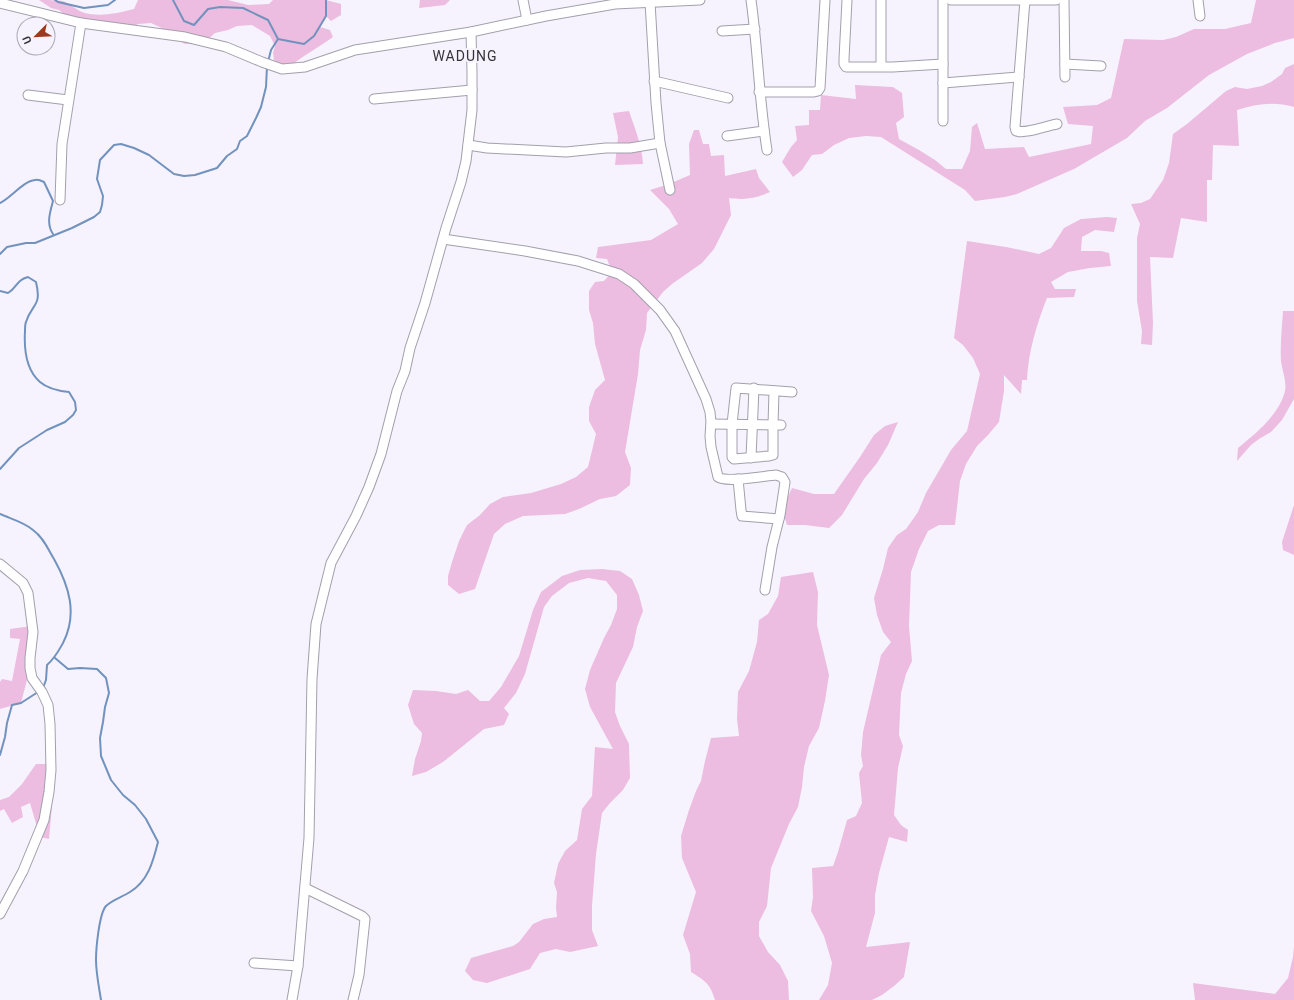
<svg xmlns="http://www.w3.org/2000/svg" width="1294" height="1000" font-family="Roboto,sans-serif">
	<style>
		.green { fill: #ecbde0 }
		.lines { fill: none; stroke-linecap: round; stroke-linejoin: round }
		.stream { stroke: #7292be; stroke-width: 2 }
		.minor-casing { stroke: #a2a0ac; stroke-width: 11 }
		.minor { stroke: #fff; stroke-width: 9 }
		.labels { text-anchor: middle; dominant-baseline: central; stroke-width: 4; stroke-linejoin: round; paint-order: stroke }
		.quarter-label { font-size: 14px; letter-spacing: 1px; fill: #343338; stroke: #f6f3fe }
	</style>
	<rect width="100%" height="100%" fill="#f6f3fe"/>
	<g class="green">
		<path d="M39,0c7,0 18,0 24,1 8,3 14,10 22,12 15,4 34,0 49,-4l4,-9h90l20,5 21,-1 4,-4h53l15,4v11l-10,6 -5,-5 -6,11 10,3 3,7c-15,11 -31,19 -45,31l-14,-8 -1,-7 2,-7 -5,-10 -18,-11 -15,1 -9,4 -13,3 -11,10 -19,1 -12,-6 -7,-8 -15,-7 -13,1 -12,7 -54,-10 -13,-11 -8,-2z"/>
		<path d="M420,0h30l-5,5 -26,3z"/>
		<path d="M1256,0h38v38l-19,5 -28,11 -38,21 -42,33 -22,13 -18,17 -53,31 -57,25 -12,3 -30,4 -10,-11 -84,-53 -15,-1 -17,2 -15,7 -12,9 -10,1 -10,15 -9,7 -11,-15 9,-15 6,-7 -2,-14 14,-1v-15h11l1,-15 35,4 -1,-14 38,2 9,6 2,24 -8,6 3,16 20,11 16,10 11,9h16l8,-18 2,-24 5,-4 8,26 39,-2 5,10 62,-13 2,-18 -25,-2 -5,-17 34,-2 14,-7 13,-59 39,1 13,-3 18,-8h31l26,-6z"/>
		<path d="M1294,64v43c-20,-6 -38,-3 -57,3l2,36 -26,-1 -1,35h-5v42l-26,-4 -8,40 -23,-1 3,66 -1,22 -11,-1 1,-13 -5,-30v-63l3,-14 -9,-20 10,-1 9,-4 13,-19 6,-17 4,-29 14,-10 39,-33 9,-4 12,2 15,-3 9,-4 11,-8 3,-6z"/>
		<path d="M629,111c6,18 13,34 14,53l-28,1 3,-28 -5,-24z"/>
		<path d="M694,130h5l4,14h6l2,12 13,-1 1,21 31,-7 3,9 11,14c-15,7 -25,8 -41,6l2,17 -17,34 -12,14 -30,21 -9,8 -16,21 -1,17 -6,20 -2,24 -13,78 6,16 -1,17 -14,11 -16,3 -21,10 -14,5 -42,2 -18,8 -11,10 -19,55 -16,5 -11,-9v-9l4,-14 7,-21 8,-16 13,-10 10,-11 13,-7 28,-4 30,-9 15,-7 12,-10 8,-33 -7,-13v-14l6,-17 10,-10 -10,-36 -2,-21 -4,-13v-19l6,-9 9,-1 8,-9 -5,-13 -11,-1 2,-11 53,-7 27,-16 -9,-15 -19,-19 19,-6 21,-9 -1,-31z"/>
		<path d="M1107,217l10,1 -3,14 -19,-2 -13,7 -1,14h20l8,2 2,13 -21,2 -22,4 -17,10 4,7h21l-2,8 -27,1c-10,25 -19,55 -20,82h-5l-1,14 -17,-19v16l-5,31 -11,13 -11,11 -11,18 -6,17 -5,44h-16l-11,6 -9,18 -8,23 -2,54 3,35 -6,13 -5,19 -2,42 4,11 -5,22 -4,47 7,10 7,5 -1,12 -18,-5 -10,36 -4,22v18l-9,34 44,-5 -6,35 -10,9 -12,9 -10,5h-53l9,-15 4,-22 -8,-27 -13,-25 2,-14 -1,-29 21,-2 5,-14 9,-32 9,-4 6,-13 -3,-30 4,-7 -2,-11 2,-23 18,-77 10,-13 -8,-10 -6,-17 -3,-17 9,-29 5,-21 9,-13 9,-6 12,-17 8,-19 25,-43 16,-19 13,-57 -7,-16 -10,-13 -9,-7 13,-97 39,6 33,7 12,-6 13,-20 17,-9z"/>
		<path d="M1283,311h11v88l-12,21 -11,12 -12,7 -8,6 -14,16 1,-13c18,-15 41,-33 47,-57 2,-9 -3,-21 -4,-30 -1,-16 1,-34 2,-50z"/>
		<path d="M898,422l-10,23 -11,18 -13,16 -22,36 -13,13 -24,-3h-18l-5,-16 10,-21 22,6h20l26,-37 14,-22 11,-9z"/>
		<path d="M1294,505v50l-11,-5 -1,-8z"/>
		<path d="M602,569l18,2 12,8 7,16 4,16 -6,16 -4,20 -17,36 -1,29 5,14 9,18 1,34 -7,12 -13,13 -8,10 -6,41 -4,52v24l6,16 -28,6 -14,-3 -16,4 -10,16 -43,14 -14,-3 -8,-9 6,-13 42,-12 6,-4 14,-18 11,-5 13,-2 -1,-9 1,-16 -3,-9 4,-19 7,-13 12,-11 5,-31 10,-13 3,-49 18,2 -23,-42 -5,-18 5,-19 14,-32 7,-13 6,-16v-14l-11,-14 -18,-3 -19,5 -17,13 -8,11 -19,67 -9,19 -12,15 5,6 -5,11 -20,4 -41,33 -17,10 -14,4 3,-17 6,-18 1,-8 -8,-9 -6,-19 5,-15 23,1 20,3 12,-4 12,11h9l12,-14 18,-31 14,-46 8,-18 21,-16 18,-6z"/>
		<path d="M813,572l5,20 -1,33 12,50 -4,26 -6,27 -10,18 -5,21 -2,20 -4,20 -9,17 -18,44 -4,38 -8,16v14l9,16 12,13 8,16 1,19h-74c-5,-17 -10,-19 -24,-28l-1,-18 -7,-19 13,-43 -14,-34 -1,-22 8,-26 7,-19 5,-10 4,-20 6,-23 28,-2 -2,-17 1,-27 11,-21 8,-29 2,-22 9,-6 10,-18 3,-19z"/>
		<path d="M32,626l-2,42 -9,35 -21,6v-27l2,-3 10,2 8,-42 -10,-1v-9z"/>
		<path d="M36,764h16v41l-3,34 -9,-2 -10,-34 -9,4 2,10 -11,6 -8,-14 -4,2v-11l9,-3 13,-13z"/>
		<path d="M1294,947v53h-99l-2,-17 82,11 13,-16 5,-21z"/>
	</g>
	<g class="lines">
		<g class="stream">
			<path d="M55,0l3,2 26,6 24,-3 7,-5"/>
			<path d="M173,0l11,21 10,4 14,-16 12,-2 23,1 25,12 10,19"/>
			<path d="M278,39l26,5 10,-8 12,-20v-16"/>
			<path d="M268,62l3,-12 7,-11"/>
			<path d="M0,203c11,-5 23,-22 35,-23 2,-1 7,1 9,2l9,19c-3,11 -7,23 0,33"/>
			<path d="M0,254l7,-7 19,-4h9l37,-15 22,-11 6,-5 2,-7 1,-9 -6,-17 3,-19 14,-15 7,-1 13,4 15,7 25,19 10,2 11,-1 22,-7 10,-12 10,-7 3,-8 7,-5 9,-18 5,-11 5,-20 1,-21"/>
			<path d="M0,291l8,2c9,-5 8,-13 20,-16l8,5c6,25 -4,21 -10,40 -1,2 -1,6 -1,9 -1,17 1,39 15,51 8,7 19,9 29,10l6,10 1,8 -3,5 -8,7 -18,8 -28,18 -19,21"/>
			<path d="M0,514c11,5 24,8 33,16 10,7 15,19 21,29 15,27 24,55 9,84 -5,9 -8,15 -16,22l-1,15 -3,8"/>
			<path d="M55,658l13,11 12,-1 17,1 9,9 3,15 -4,14 -2,15 -3,16 1,18 10,24 12,15 12,10 11,14 12,23c-5,20 -10,39 -28,50 -8,5 -18,8 -24,14 -7,8 -10,43 -10,54 0,13 3,27 5,40"/>
			<path d="M0,755l5,-18 2,-14 5,-18 9,-2 17,-11"/>
		</g>
		<g class="minor-casing">
			<g id="minor">
				<path d="M523,0l4,20"/>
				<path d="M751,0c7,50 8,100 16,150"/>
				<path d="M847,0l-3,59v5l2,3h47l50,-3"/>
				<path d="M943,0v121"/>
				<path d="M951,0h105"/>
				<path d="M1025,0l-10,127 1,4c11,3 29,-5 41,-7"/>
				<path d="M1064,0l1,77"/>
				<path d="M1198,0l2,16"/>
				<path d="M650,2l6,101 4,40 10,47"/>
				<path d="M0,3l81,20 104,14 41,10 36,15 20,7 23,-2 50,-17 116,-18 75,-16 69,-12 85,-4"/>
				<path d="M722,31l33,-2"/>
				<path d="M1065,64l36,2"/>
				<path d="M881,66v-66"/>
				<path d="M654,81l74,17"/>
				<path d="M943,83l76,-6"/>
				<path d="M759,92h55l4,-1 2,-3 5,-88"/>
				<path d="M28,95l40,5"/>
				<path d="M374,99l98,-9"/>
				<path d="M727,136l37,-5"/>
				<path d="M468,145l19,3 79,4 40,-4h24l30,-5"/>
				<path d="M60,200l2,-56 19,-121"/>
				<path d="M443,239l82,12 53,10 41,13 15,10 26,26 15,21 31,68 4,13 1,10 -1,14 1,11 7,30c8,6 46,-1 58,-2l6,2 3,5 -5,33 -8,32 -7,43"/>
				<path d="M774,391l-1,34v30l-4,1 -35,3 -2,-2v-33l4,-36 56,4"/>
				<path d="M711,424l70,1"/>
				<path d="M751,458l3,-70"/>
				<path d="M738,479l3,31 1,6 37,3"/>
				<path d="M0,564l23,19 5,10 5,39 -3,26v10l2,10 10,14 6,13 2,19 1,46 -2,22 -5,28 -21,51 -23,43"/>
				<path d="M305,888l57,28 3,3 -6,56 -6,25"/>
				<path d="M254,963l44,3"/>
				<path d="M292,1000l6,-34 11,-128 3,-159 4,-55 15,-61 25,-47 13,-29 12,-33 16,-63 8,-20 5,-23 15,-45 21,-75 15,-46 5,-21 6,-51v-38l-1,-40"/>
			</g>
		</g>
		<use href="#minor" class="minor"/>
	</g>
	<g class="labels">
		<g class="quarter-label">
			<text x="465" y="56">WADUNG</text>
		</g>
	</g>
	<g transform="translate(36 36) rotate(246)"><circle r="19" fill="#f6f3fe" stroke="#a8a6af"/>
	<path d="M0-3L7 15L0 10L-7 15Z" fill="#a0381c"/>
	<text y="-6" font-size="11" font-weight="bold" text-anchor="middle" fill="#343338">U</text>
	</g>
</svg>
